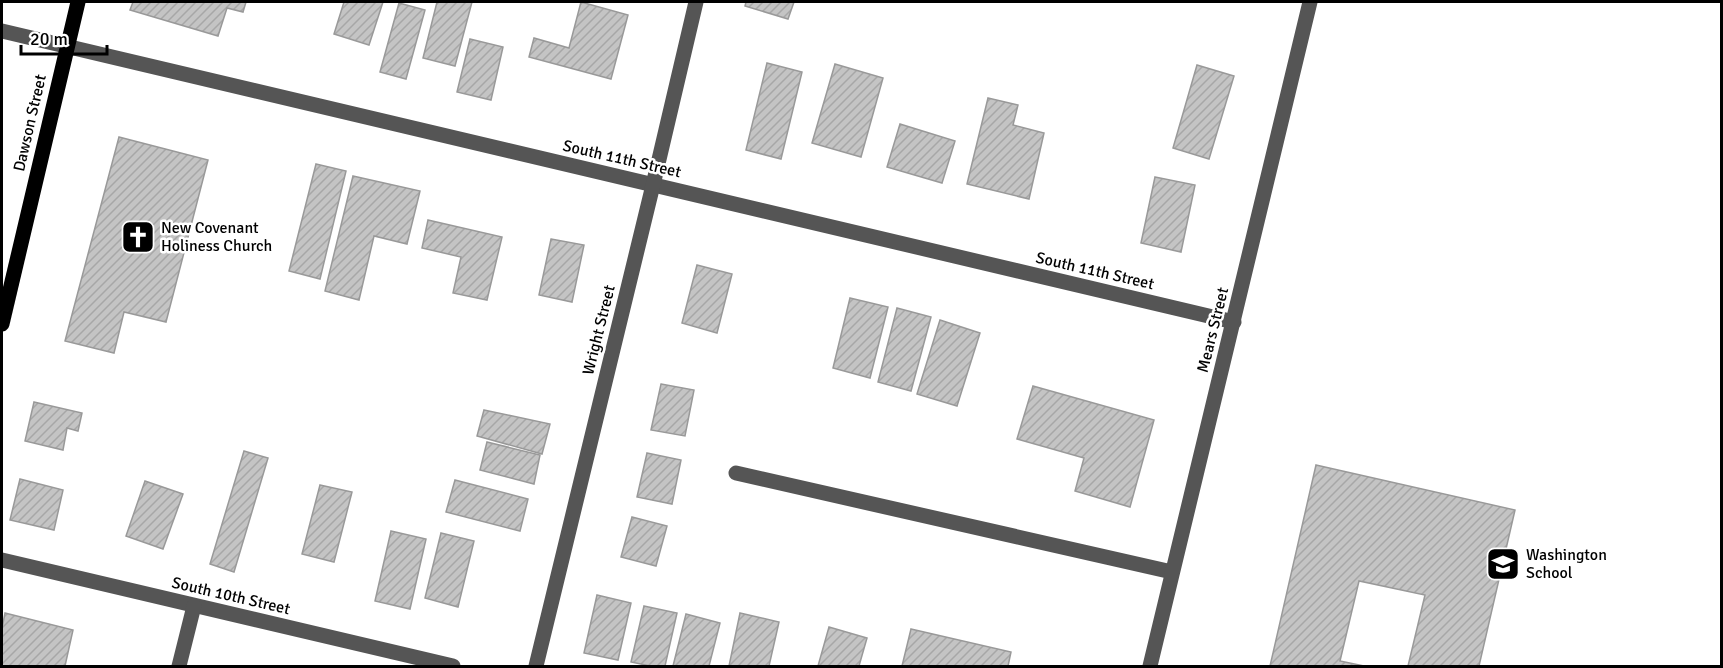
<svg xmlns="http://www.w3.org/2000/svg" width="1723" height="668" font-family="Signika,sans-serif">
	<style>
		.building { fill: url(#building-hatch); stroke: #999; stroke-width: 1.5 }
		.lines { fill: none; stroke-linecap: round; stroke-linejoin: round }
		.minor { stroke: #555; stroke-width: 15 }
		.major { stroke: #000; stroke-width: 15 }
		.labels { text-anchor: middle; dominant-baseline: central; stroke-width: 5; stroke-linejoin: round; paint-order: stroke }
		.street-label { font-size: 16px; fill: #000; stroke: #fff }
		.poi-label { font-size: 16px; fill: #000; stroke: #fff; text-anchor: start }
	</style>
	<defs>
		<pattern id="building-hatch" width="6" height="6" patternUnits="userSpaceOnUse" patternTransform="scale(1.5)"><rect width="6" height="6" fill="#c4c4c4"/><path d="M-1 1l2-2M0 6l6-6M5 7l2-2" fill="none" stroke="#a7a7a7"/></pattern>
	</defs>
	<rect width="100%" height="100%" fill="#fff"/>
	<g class="building">
		<path d="M133,2h113l-3,10 -16,-4 -9,28 -88,-26z"/>
		<path d="M344,2h39l-14,43 -35,-11z"/>
		<path d="M437,2h35l-17,64 -32,-8z"/>
		<path d="M581,2l47,13 -17,64 -82,-22 5,-19 35,10z"/>
		<path d="M746,2h48l-6,17 -43,-13z"/>
		<path d="M399,3l26,7 -19,69 -26,-7z"/>
		<path d="M470,39l33,8 -12,53 -34,-8z"/>
		<path d="M767,63l35,9 -21,87 -35,-9z"/>
		<path d="M835,64l48,14 -22,79 -49,-14z"/>
		<path d="M1197,65l37,11 -25,83 -36,-11z"/>
		<path d="M988,98l30,7 -5,20 31,8 -15,66 -62,-15z"/>
		<path d="M900,124l55,17 -13,42 -55,-16z"/>
		<path d="M119,137l89,23 -42,162 -42,-10 -10,41 -49,-12z"/>
		<path d="M316,164l30,7 -26,108 -31,-8z"/>
		<path d="M353,176l67,15 -13,53 -33,-8 -15,64 -34,-9z"/>
		<path d="M1155,177l40,8 -14,67 -40,-9z"/>
		<path d="M428,220l74,17 -15,63 -34,-7 8,-36 -39,-9z"/>
		<path d="M551,239l33,6 -12,57 -33,-7z"/>
		<path d="M697,265l35,9 -15,59 -35,-10z"/>
		<path d="M850,298l38,9 -18,71 -37,-10z"/>
		<path d="M897,308l34,9 -20,74 -33,-9z"/>
		<path d="M940,320l40,13 -23,73 -40,-12z"/>
		<path d="M661,384l33,6 -9,46 -34,-6z"/>
		<path d="M1033,386l121,34 -24,87 -55,-16 9,-33 -67,-19z"/>
		<path d="M34,402l48,11 -4,18 -11,-3 -4,22 -38,-9z"/>
		<path d="M484,410l66,14 -8,30 -65,-18z"/>
		<path d="M487,442l53,13 -6,29 -54,-14z"/>
		<path d="M244,451l24,7 -34,114 -24,-8z"/>
		<path d="M647,453l34,7 -9,44 -35,-7z"/>
		<path d="M1316,465l199,45 -36,156h-71l17,-71 -66,-14 -19,80 24,5h-94z"/>
		<path d="M20,479l43,11 -9,40 -44,-10z"/>
		<path d="M455,480l73,19 -8,32 -74,-19z"/>
		<path d="M145,481l38,13 -20,55 -37,-13z"/>
		<path d="M320,485l32,7 -18,70 -32,-8z"/>
		<path d="M632,517l35,9 -11,40 -35,-9z"/>
		<path d="M391,531l35,8 -16,70 -35,-8z"/>
		<path d="M441,533l33,8 -16,66 -33,-9z"/>
		<path d="M597,595l34,8 -13,57 -34,-7z"/>
		<path d="M644,606l33,7 -12,53h-15l-19,-4z"/>
		<path d="M5,613l68,17 -8,36h-63v-38z"/>
		<path d="M740,613l39,9 -10,44h-40z"/>
		<path d="M686,614l34,9 -11,43h-36z"/>
		<path d="M829,627l38,11 -8,28h-41z"/>
		<path d="M911,629l100,23 -3,14h-106z"/>
	</g>
	<g class="lines">
		<g class="minor">
			<path d="M2,31l1232,291"/>
			<path d="M736,473l436,99"/>
			<path d="M2,560l451,106"/>
			<path d="M179,666l15,-60"/>
			<path d="M536,666l117,-481 43,-183"/>
			<path d="M1150,666l160,-664"/>
		</g>
		<path class="major" d="M2,324l76,-322"/>
	</g>
	<defs>
		<g id="church-square" transform="scale(1.725)"><rect x="-9" y="-9" width="18" height="18" rx="4" fill="#000" stroke="#fff"/><path d="M-1.2-6h2.4v3.5h3.3v2.4h-3.3V6h-2.4V-.1h-3.3v-2.4h3.3Z" fill="#fff"/></g>
		<g id="school-square" transform="scale(1.725)"><rect x="-9" y="-9" width="18" height="18" rx="4" fill="#000" stroke="#fff"/><path d="M0-5L7-2L0 1L-7-2ZM-4 1L0 2.5L4 1V4Q0 6-4 4Z" fill="#fff"/></g>
	</defs>
	<g fill-rule="evenodd">
		<use href="#church-square" x="138" y="237"/>
		<use href="#school-square" x="1503" y="564"/>
	</g>
	<g class="labels">
		<g class="street-label">
			<text transform="translate(30 123) rotate(-77)">Dawson Street</text>
			<text transform="translate(622 159) rotate(13)">South 11th Street</text>
			<text transform="translate(1095 271) rotate(13)">South 11th Street</text>
			<text transform="translate(599 330) rotate(-76)">Wright Street</text>
			<text transform="translate(1213 330) rotate(-76)">Mears Street</text>
			<text transform="translate(231 596) rotate(13)">South 10th Street</text>
		</g>
		<g class="poi-label">
			<text x="161" y="228">New Covenant<tspan x="161" dy="18">Holiness Church</tspan></text>
			<text x="1526" y="555">Washington<tspan x="1526" dy="18">School</tspan></text>
		</g>
	</g>
	<rect width="1723" height="668" fill="none" stroke="#000000" stroke-width="6"/>
	<path d="M21 45v9h86v-9" fill="none" stroke="#000000" stroke-width="3"/>
	<text x="30" y="45" font-size="18" fill="#000000" stroke="#ffffff" stroke-width="4.5" paint-order="stroke">20 m</text>
</svg>
